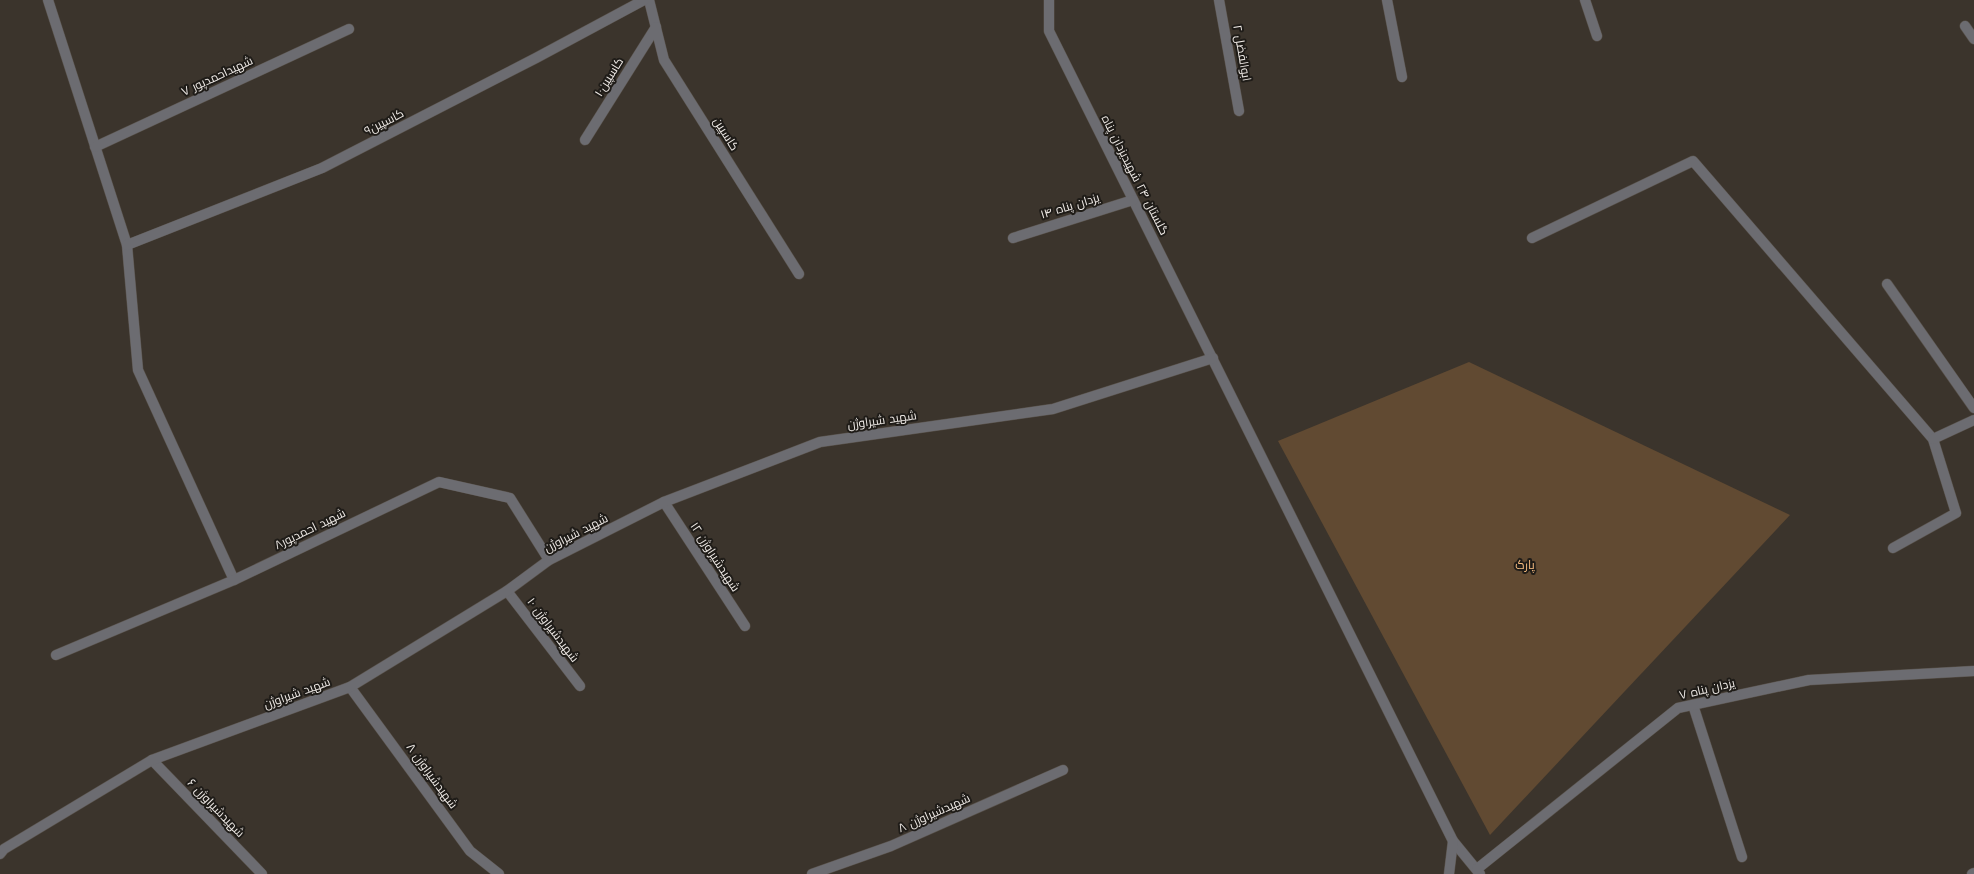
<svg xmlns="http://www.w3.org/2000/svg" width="1974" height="874" font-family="'Work Sans',Cairo,sans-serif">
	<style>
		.green { fill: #614a32 }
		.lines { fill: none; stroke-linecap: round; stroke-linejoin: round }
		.street-casing { stroke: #58514a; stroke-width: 11 }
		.street { stroke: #6c6c71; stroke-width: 10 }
		.labels { text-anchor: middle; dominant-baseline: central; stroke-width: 4; stroke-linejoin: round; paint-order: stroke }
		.street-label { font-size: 12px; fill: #f1ece8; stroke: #1f1c18 }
		.park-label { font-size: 12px; fill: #f8bd80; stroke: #1f1c18 }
	</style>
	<rect width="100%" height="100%" fill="#3b342c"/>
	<path class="green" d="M1469,362l321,153 -300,320 -212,-394z"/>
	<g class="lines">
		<g class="street-casing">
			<g id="street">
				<path d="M48,0l79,245 11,125 96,210"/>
				<path d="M649,0l15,60 135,214"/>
				<path d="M1049,0v31l404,810 27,33"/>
				<path d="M1219,0l20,111"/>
				<path d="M1387,0l15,77"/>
				<path d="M1585,0l12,36"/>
				<path d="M1965,26l9,13"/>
				<path d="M585,140l71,-113"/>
				<path d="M95,147l254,-118"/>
				<path d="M1013,238l120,-38"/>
				<path d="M1532,238l161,-77 240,278 23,74 -63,35"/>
				<path d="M127,245l195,-77 214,-110 108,-58"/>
				<path d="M1887,284l87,124"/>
				<path d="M1933,439l41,-19"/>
				<path d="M664,502l81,124"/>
				<path d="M507,591l73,95"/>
				<path d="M56,655l178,-75 205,-98 71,16 39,62"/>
				<path d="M350,687l120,164 29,23"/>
				<path d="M1693,705l49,152"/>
				<path d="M152,760l110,114"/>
				<path d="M0,854l4,-5 148,-89 198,-73 157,-96 42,-31 115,-58 156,-60 233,-33 160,-51"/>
				<path d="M1477,869l201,-161 131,-28 165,-9"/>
				<path d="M812,874l79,-28 172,-76"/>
				<path d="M1449,874l4,-33"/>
				<path d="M1972,874l2,-1"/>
			</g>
		</g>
		<use href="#street" class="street"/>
	</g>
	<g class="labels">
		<g class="street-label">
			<text transform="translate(1242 53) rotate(80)">ابوالفضل ۲</text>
			<text transform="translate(217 76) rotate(-25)">شهیداحمدپور ۷</text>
			<text transform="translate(609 77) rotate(-58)">کاسپین۱۰</text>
			<text transform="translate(384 122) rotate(-27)">کاسپین۹</text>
			<text transform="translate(726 134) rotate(58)">کاسپین</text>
			<text transform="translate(1135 175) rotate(63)">گلستان ۲۴ شهیدیزدان پناه</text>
			<text transform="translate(1070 206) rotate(-17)">یزدان پناه ۱۴</text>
			<text transform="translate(882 420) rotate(-8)">شهید شیراوژن</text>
			<text transform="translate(310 529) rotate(-26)">شهید احمدپور۸</text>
			<text transform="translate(576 533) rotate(-27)">شهید شیراوژن</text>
			<text transform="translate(715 557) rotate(57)">شهیدشیراوژن ۱۲</text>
			<text transform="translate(553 630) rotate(53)">شهیدشیراوژن ۱۰</text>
			<text transform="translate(1707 689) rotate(-13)">یزدان پناه ۷</text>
			<text transform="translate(297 693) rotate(-20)">شهید شیراوژن</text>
			<text transform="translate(432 776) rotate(54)">شهیدشیراوژن ۸</text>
			<text transform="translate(216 808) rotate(46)">شهیدشیراوژن ۶</text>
			<text transform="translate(934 813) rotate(-24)">شهیدشیراوژن ۸</text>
		</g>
		<g class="park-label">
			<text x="1525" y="565">پارک</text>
		</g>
	</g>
</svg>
